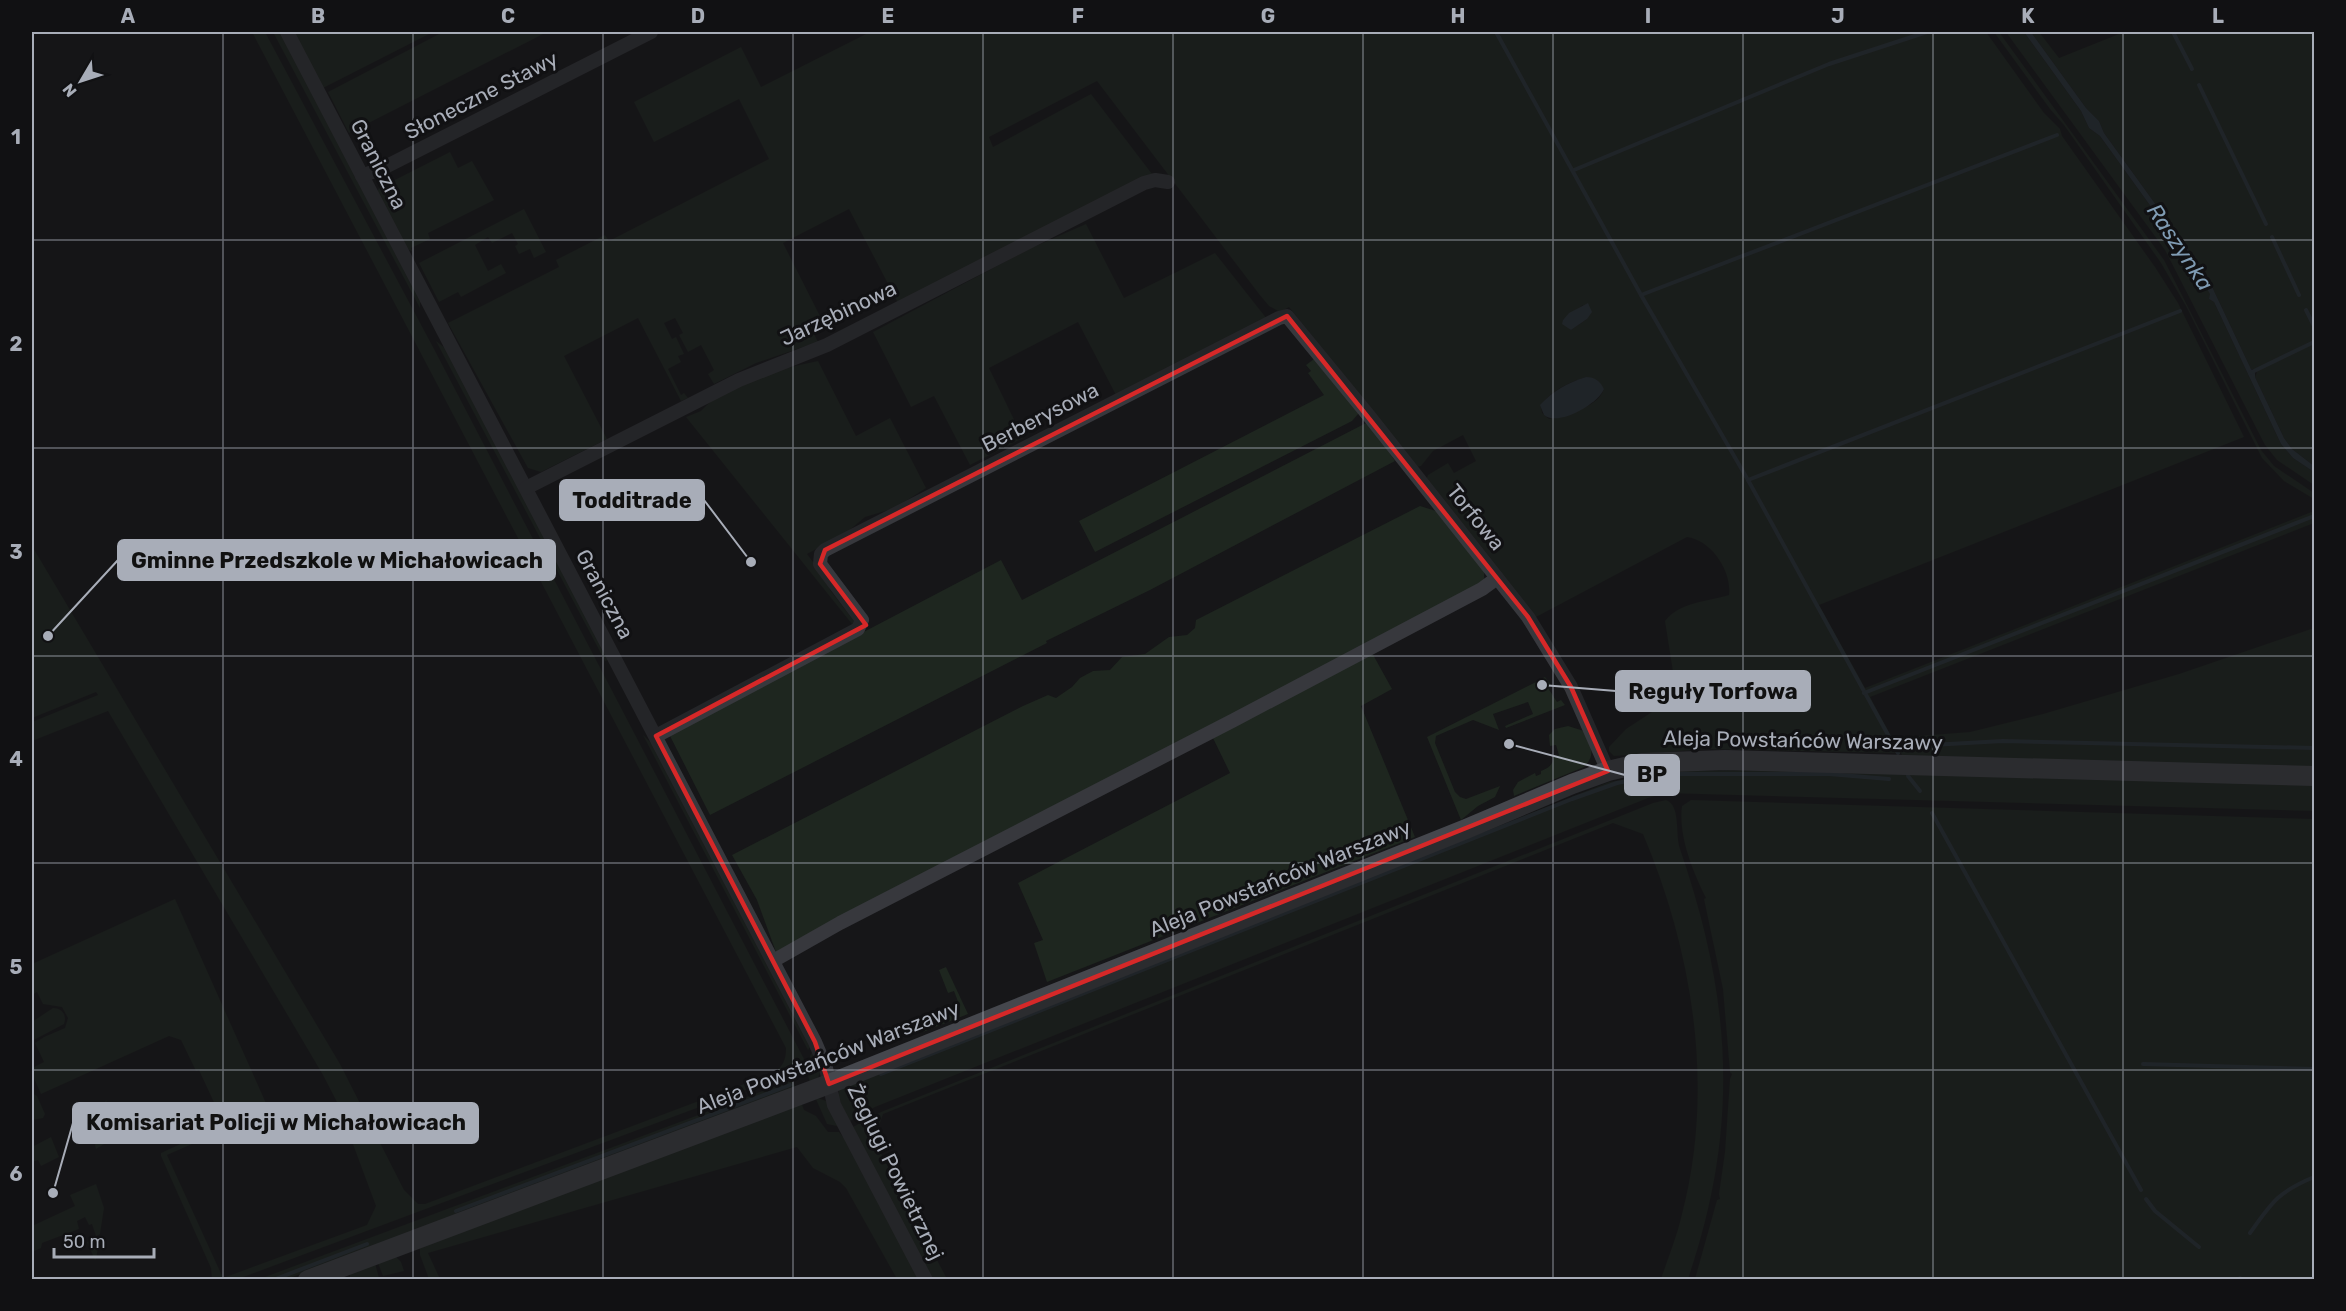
<svg xmlns="http://www.w3.org/2000/svg" width="2346" height="1311" font-family="Rubik,sans-serif">
	<style>
		.green { fill: #1e261f; fill-rule: evenodd }
		.water { fill: #2c353c }
		.lines { fill: none; stroke-linecap: round; stroke-linejoin: round }
		.stream { stroke: #2c353c; stroke-width: 4 }
		.street { stroke: #37383d; stroke-width: 14 }
		.secondary { stroke: #45474d; stroke-width: 20 }
		.marked { fill: none; stroke: #d62828; stroke-width: 4.5; stroke-linejoin: round }
		.grid { fill: none; stroke: #a8adb8; stroke-width: 1.5; stroke-opacity: 0.55 }
		.labels { text-anchor: middle; dominant-baseline: central; stroke-width: 6; stroke-linejoin: round; paint-order: stroke }
		.street-label { font-size: 21px; fill: #a8adb8; stroke: #111113 }
		.water-label { font-size: 22px; font-style: italic; fill: #7f9bb3; stroke: #111113 }
		.leader { fill: none; stroke: #a8adb8; stroke-width: 2 }
		.callout-dot { fill: #a8adb8; stroke: #111113; stroke-width: 2 }
		.callout { fill: #a8adb8; stroke: #a8adb8; stroke-width: 2 }
		.callout-label { font-size: 22px; text-anchor: middle; font-weight: bold; fill: #111 }
		.neatline { fill: none; stroke: #a8adb8; stroke-width: 2 }
		.grid-label { font-size: 20px; text-anchor: middle; font-weight: bold; fill: #a8adb8 }
	</style>
	<rect width="100%" height="100%" fill="#161618"/>
	<g class="green">
		<path d="M252,32h13l169,317 370,710 -1,7 -7,5 -558,208 -26,1 -1,-12 -50,-112v-3l63,-29 -25,-54 -3,1 -15,-31 -12,-4 -128,58 -9,-20v-6l12,-6 -9,-19 9,-6 21,-9 3,-10 -6,-11 -19,-3 -6,-12 -5,3v-31l143,-65 94,211 -102,45 56,123 144,-53 9,-19 -38,-102 -15,-29 -215,-364 -76,30v-19l66,-27 -2,-3 -64,26 2,-22 -2,-16v-134l308,518 64,126 14,14h7l348,-131c10,-6 13,-13 13,-25z"/>
		<path d="M273,32h7l140,269v7z"/>
		<path d="M294,32h139l-110,56z"/>
		<path d="M443,32h104l-198,101 -21,-41z"/>
		<path d="M870,32h1116l58,81 16,16 2,7 93,131 23,36 66,134 -425,168 46,83 449,-177v12l-444,174 22,41 78,-6 73,-18 136,-40 135,-46v141l-411,-12 -2,-4 -193,-4 -94,7 -5,-5v-4l17,-18 26,-17 15,-16 7,-18 -9,-57c14,-19 42,-19 64,-26 3,-24 -18,-55 -42,-58l-153,81 -108,-138 2,-5 20,-12 6,10 22,-12 -13,-26 -30,16 -12,15 -5,1 -127,-160 -9,5 -11,-6 -10,-12 -162,-213 -108,56 4,10 98,-53 61,80 -248,127h-7l-48,-92 -66,34 41,81 -12,6 6,12 -62,21 -42,21 -6,-10 6,-4 -13,-25 -13,7 -9,-17 4,-2 -8,-15 -11,5 8,16 4,-2 8,17 -6,2 3,6 -13,7 13,26 3,-2 4,5 -7,3 -43,-83 -74,38 43,83 -66,33 -13,-4 -80,-145 111,-56 -3,-7 49,-25 4,6 160,-82 -30,-60 -85,43 -20,-40 107,-55 20,40zM1583,305l4,14 -16,11 -8,-10zM1586,377l11,3 7,9c-7,20 -37,24 -55,30l-7,-6 -1,-8c11,-15 27,-22 45,-28z"/>
		<path d="M1994,32h5l165,228 97,190 13,16 40,27v6l-30,-18 -22,-23 -76,-152 -25,-43 -97,-138 -14,-16z"/>
		<path d="M2006,32h18l57,79 8,17 11,8 93,129 18,29 -2,5 5,3 67,142 12,14 21,14v13l-37,-25 -12,-15 -100,-195z"/>
		<path d="M2031,32h8l20,26 65,-26h190v434l-22,-17 -8,-11 -29,-61 3,-8h-7l-45,-95 -102,-141 -5,-12 -13,-13z"/>
		<path d="M450,152l8,16 14,-7 22,39 -66,33 2,6 -19,9 1,3 -6,-2 -29,-57 2,-4z"/>
		<path d="M524,209l22,43 -12,6 -4,-9 -11,5 -4,-8 3,-2 -6,-11 -20,10 -4,-6 -13,8 13,26 13,-7 5,9 -45,24 -3,-5 -19,10 -20,-39z"/>
		<path d="M1086,224l38,74 91,-45 52,66 -151,76 -38,-73 -89,46 34,70 -53,27 -36,-69 -23,11 -38,-75 156,-83z"/>
		<path d="M436,341l9,7 165,311 -5,2z"/>
		<path d="M1314,359l45,54 -7,8 -257,131 -16,-31 245,-126 -16,-22 3,-2 -5,-6z"/>
		<path d="M818,361l38,75 34,-18 36,70 -31,20 -30,9 -19,16 -39,21 22,29 1,7 24,31 1,3 -4,4 1,-4 -166,-207 15,-6 14,-14 66,-28z"/>
		<path d="M1368,422l27,39 -245,129 -104,51 1,2 -337,172 -41,-81 332,-174 21,40z"/>
		<path d="M1420,506l16,5 48,59v10l-5,6 -703,366 -19,-52 -25,-45 291,-149 25,-11 8,3 16,-11 8,-9 13,-7 17,-1 12,-13 23,-3 24,-17 18,-2 8,-7 1,-8 4,-2z"/>
		<path d="M1371,651l21,38 -31,17 54,131 -368,145 -13,-39 9,-3 -25,-57 212,-110 -18,-37z"/>
		<path d="M1545,677l6,8 -3,3 9,14 4,-2 4,5 -59,23 -1,-2 28,-12 -5,-12 -35,12 6,16 -26,-10 -37,16 -1,7 20,49 5,5 6,2 34,-13 -5,11 -17,9 -17,14 -34,-83 109,-55 5,7 5,-3 -5,-7z"/>
		<path d="M1568,726l16,5c6,13 13,24 0,36l-70,29 -1,-6 5,-8 17,-9 1,3 5,-2v-3c7,-3 13,-6 12,-15l6,-1 -3,-10 -6,1 -1,-11 6,-6z"/>
		<path d="M643,735l11,11 157,300 -3,4z"/>
		<path d="M1773,770l541,14v27l-649,-18 -17,5 -773,309 -25,14 -11,-18v-13l770,-308 64,-11z"/>
		<path d="M1666,800c15,5 9,34 14,49 52,151 60,277 8,430h-27c7,-21 16,-43 21,-65 33,-126 11,-262 -39,-380l-30,-11 -730,291 -9,26 73,139h-16l-78,-152 28,-15 772,-309z"/>
		<path d="M1691,800l623,19v460h-619l22,-79 3,-1 -1,-5 6,-42 5,-73 2,-5 -2,-2 -7,-83 -19,-90 2,-1c-13,-26 -28,-62 -24,-92z"/>
		<path d="M946,967l22,47 -45,18 -3,-7 40,-18 -6,-16 -6,2 -9,-23z"/>
		<path d="M53,1008c10,0 14,8 11,16l-32,17v-19z"/>
		<path d="M813,1051l8,19 -3,8 -8,4c-4,-10 -3,-23 3,-31z"/>
		<path d="M792,1080l4,8 -509,191 -30,1z"/>
		<path d="M32,1093l5,3 8,18 -2,4 -11,2z"/>
		<path d="M815,1097l11,4 12,22 -1,3 -10,-2z"/>
		<path d="M107,1100l-5,12h-2v4l-4,11 -3,-1 -1,3 2,2 -4,8v-18l5,-3 -1,-5z"/>
		<path d="M801,1102l3,8 12,6 12,16h11l5,6 75,141h-22l-51,-91 -6,-6 -27,-14 -16,-21 -369,106 12,26h-11l-9,-24v-10z"/>
		<path d="M113,1112l6,8 -2,2 3,7 3,-1 1,7 -2,3 -2,-3 -7,4 1,2 -4,2 -1,-2 -13,8 -1,-4 4,-12 3,1 1,-3 -2,-2 5,-10h2l2,-3 -2,-1z"/>
		<path d="M51,1137l8,20 -18,9 -3,-6 -6,2v-15z"/>
		<path d="M96,1184l8,24 -4,26 -4,2 -4,-12 -3,1 -4,-8 -8,4 2,8 -37,14 -1,5 -9,4v-26l43,-20 -5,-11z"/>
		<path d="M100,1237l-4,22 -1,1 -8,-18z"/>
		<path d="M396,1257l5,5 3,9 -21,5 -5,-13z"/>
		<path d="M375,1263l4,15 -29,2v-7z"/>
	</g>
	<g class="water">
		<path d="M2024,32h7l55,76 13,13 5,12 102,141 45,95 4,4v4l29,61 8,11 22,17v6l-21,-14 -12,-14 -67,-142 -5,-3 1,-5 -17,-29 -93,-129 -11,-8 -8,-17z"/>
		<path d="M1588,303l4,9 -5,7 -16,11 -9,-6 1,-4 6,-7z"/>
		<path d="M1586,377c9,0 14,4 18,12 -6,15 -46,38 -60,26l-4,-10c13,-14 27,-22 46,-28z"/>
	</g>
	<g class="lines">
		<g class="stream">
			<path d="M1496,32l145,263 107,185 150,273"/>
			<path d="M2173,32l19,37"/>
			<path d="M2199,85l67,139"/>
			<path d="M1574,170l255,-106 98,-32"/>
			<path d="M2272,237l27,58"/>
			<path d="M1641,295l416,-160"/>
			<path d="M2306,310l8,16"/>
			<path d="M2250,373l64,-31"/>
			<path d="M1748,480l432,-169"/>
			<path d="M1864,693l450,-177"/>
			<path d="M1895,747l108,-6 311,7"/>
			<path d="M1908,776l12,15"/>
			<path d="M1932,813l209,377"/>
			<path d="M2143,1064l171,5"/>
			<path d="M881,1074l691,-275 45,-16 49,-9h163l60,5"/>
			<path d="M2146,1199l9,12 44,36"/>
			<path d="M456,1211l334,-126"/>
			<path d="M2250,1233c22,-31 28,-41 64,-56"/>
			<path d="M2240,1278l2,2"/>
			<path d="M273,1280l94,-36"/>
		</g>
		<g class="street">
			<path d="M287,32l528,1010 11,26 8,37 92,175"/>
			<path d="M362,176l25,-10 264,-134"/>
			<path d="M526,488l213,-108 88,-35 317,-162 11,-3 13,2"/>
			<path d="M656,736l202,-107 4,-9 -42,-56 1,-10 4,-4 454,-232 8,-2 82,100 159,201 43,70 37,84"/>
			<path d="M773,961l67,-38 394,-203 248,-131 15,-11"/>
		</g>
		<path class="secondary" d="M308,1280l521,-196 637,-255 106,-45 36,-13 34,-8 83,-3 589,16"/>
	</g>
	<path d="M0 0H2346V1311H0ZM1287,316l241,301 43,70 37,84 -779,313 -14,-42 -159,-306 210,-111 -46,-61 5,-14z" fill="#161618" fill-opacity=".55" fill-rule="evenodd"/>
	<path class="marked" d="M1287,316l241,301 43,70 37,84 -779,313 -14,-42 -159,-306 210,-111 -46,-61 5,-14z"/>
	<path class="grid" d="M223,32v1248M413,32v1248M603,32v1248M793,32v1248M983,32v1248M1173,32v1248M1363,32v1248M1553,32v1248M1743,32v1248M1933,32v1248M2123,32v1248M32,240h2282M32,448h2282M32,656h2282M32,863h2282M32,1070h2282"/>
	<g class="labels">
		<g class="street-label">
			<text transform="translate(481 95) rotate(-27)">Słoneczne Stawy</text>
			<text transform="translate(379 164) rotate(63)">Graniczna</text>
			<text transform="translate(838 313) rotate(-25)">Jarzębinowa</text>
			<text transform="translate(1040 417) rotate(-27)">Berberysowa</text>
			<text transform="translate(1476 517) rotate(51)">Torfowa</text>
			<text transform="translate(605 594) rotate(62)">Graniczna</text>
			<text transform="translate(1803 740) rotate(1)">Aleja Powstańców Warszawy</text>
			<text transform="translate(1280 878) rotate(-22)">Aleja Powstańców Warszawy</text>
			<text transform="translate(828 1057) rotate(-21)">Aleja Powstańców Warszawy</text>
			<text transform="translate(896 1172) rotate(64)">Żeglugi Powietrznej</text>
		</g>
		<g class="water-label">
			<text transform="translate(2180 247) rotate(56)">Raszynka</text>
		</g>
	</g>
	<path class="leader" d="M751 562L704 500M48 636L118 560M1542 685L1616 691M1509 744L1625 775M53 1193L73 1123"/>
	<g class="callout-dot">
		<circle cx="751" cy="562" r="6"/>
		<circle cx="48" cy="636" r="6"/>
		<circle cx="1542" cy="685" r="6"/>
		<circle cx="1509" cy="744" r="6"/>
		<circle cx="53" cy="1193" r="6"/>
	</g>
	<g class="callout">
		<rect x="560" y="480" width="144" height="40" rx="6"/>
		<rect x="118" y="540" width="437" height="40" rx="6"/>
		<rect x="1616" y="671" width="194" height="40" rx="6"/>
		<rect x="1625" y="755" width="54" height="40" rx="6"/>
		<rect x="73" y="1103" width="405" height="40" rx="6"/>
	</g>
	<g class="callout-label">
		<text x="632" y="508">Todditrade</text>
		<text x="337" y="568">Gminne Przedszkole w Michałowicach</text>
		<text x="1713" y="699">Reguły Torfowa</text>
		<text x="1652" y="782">BP</text>
		<text x="276" y="1130">Komisariat Policji w Michałowicach</text>
	</g>
	<rect width="2346" height="1311" fill="none" stroke="#111113" stroke-width="66"/>
	<g transform="translate(81 81) rotate(231)" stroke="#111113" stroke-width="4.5" paint-order="stroke">
	<path d="M0-4.5L10 22L0 15L-10 22Z" fill="#a8adb8"/>
	<text y="-9" font-size="16" font-weight="bold" text-anchor="middle" fill="#a8adb8">N</text>
	</g>
	<path d="M54 1248v9h100v-9" fill="none" stroke="#a8adb8" stroke-width="3"/>
	<text x="63" y="1248" font-size="18" fill="#a8adb8" stroke="#111113" stroke-width="4.5" paint-order="stroke">50 m</text>
	<rect x="33" y="33" width="2280" height="1245" class="neatline"/>
	<g class="grid-label">
		<text x="128" y="23">A</text>
		<text x="318" y="23">B</text>
		<text x="508" y="23">C</text>
		<text x="698" y="23">D</text>
		<text x="888" y="23">E</text>
		<text x="1078" y="23">F</text>
		<text x="1268" y="23">G</text>
		<text x="1458" y="23">H</text>
		<text x="1648" y="23">I</text>
		<text x="1838" y="23">J</text>
		<text x="2028" y="23">K</text>
		<text x="2218" y="23">L</text>
		<text x="16" y="144">1</text>
		<text x="16" y="351">2</text>
		<text x="16" y="559">3</text>
		<text x="16" y="766">4</text>
		<text x="16" y="974">5</text>
		<text x="16" y="1181">6</text>
	</g>
</svg>
